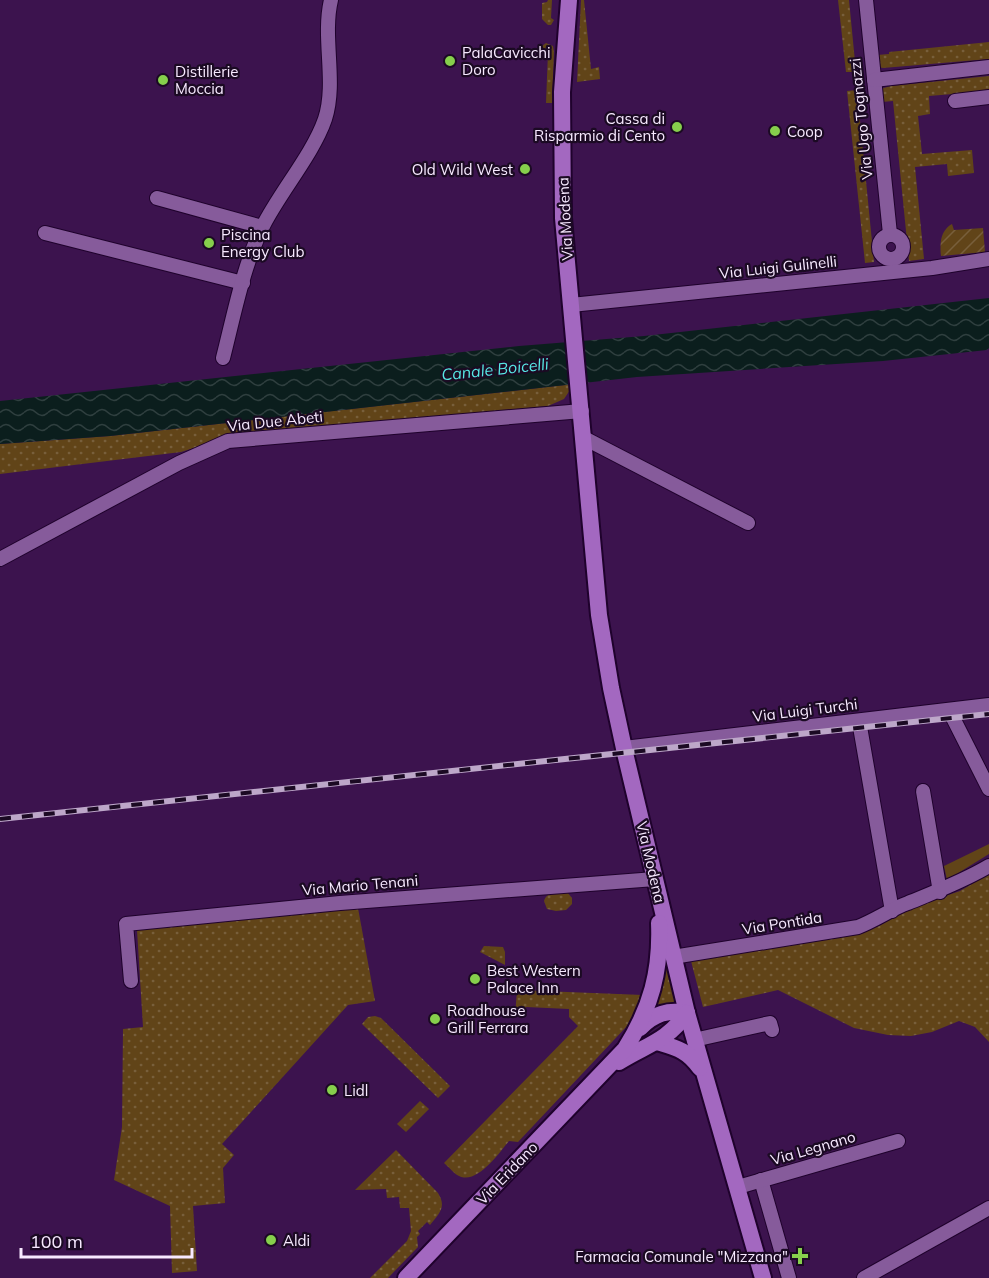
<svg xmlns="http://www.w3.org/2000/svg" width="989" height="1278" font-family="Mulish,sans-serif">
	<style>
		.grass { fill: url(#grass-dots) }
		.park { fill: #614418 }
		.garden { fill: url(#garden-furrows) }
		.water { fill: url(#water-waves) }
		.lines { fill: none; stroke-linecap: round; stroke-linejoin: round }
		.minor-casing { stroke: #1f022c; stroke-width: 16 }
		.major-casing { stroke: #1f022c; stroke-width: 20 }
		.minor { stroke: #865b9b; stroke-width: 14 }
		.major { stroke: #a368c0; stroke-width: 16 }
		.rail-casing { stroke: #bda7c9; stroke-width: 6 }
		.rail { stroke: #1b0a23; stroke-width: 4; stroke-dasharray: 11; stroke-linecap: butt }
		.poi-dot { fill: #86cf4c; stroke: #1b0a23; stroke-width: 2 }
		.labels { text-anchor: middle; dominant-baseline: central; stroke-width: 4.5; stroke-linejoin: round; paint-order: stroke }
		.poi-label { font-size: 15px; fill: #f7e9ff; stroke: #1b0a23; text-anchor: start }
		.street-label { font-size: 15px; fill: #f7e9ff; stroke: #1b0a23 }
		.water-label { font-size: 16px; font-style: italic; fill: #57e7e5; stroke: #1b0a23 }
	</style>
	<defs>
		<pattern id="grass-dots" width="8" height="8" patternUnits="userSpaceOnUse" patternTransform="scale(1.5)"><rect width="8" height="8" fill="#614418"/><path d="M2 2h.1M6 6h.1" fill="none" stroke="#785f3b" stroke-width="1.8" stroke-linecap="round"/></pattern>
		<pattern id="garden-furrows" width="10" height="10" patternUnits="userSpaceOnUse" patternTransform="scale(1.5)"><rect width="10" height="10" fill="#614418"/><path d="M-1 1l2-2M0 10L10 0M9 11l2-2" fill="none" stroke="#785f3b"/></pattern>
		<pattern id="water-waves" width="16" height="10" patternUnits="userSpaceOnUse" patternTransform="scale(1.5)"><rect width="16" height="10" fill="#0b1e1d"/><path d="M0 5q4-4 8 0t8 0" fill="none" stroke="#2f3f3f"/></pattern>
	</defs>
	<rect width="100%" height="100%" fill="#3c134e"/>
	<g class="grass">
		<path d="M548,0h4l-1,18 3,2 -3,5h-3l-6,-6v-16l5,-1z"/>
		<path d="M581,0h3l7,69 8,-2 1,12 -23,3z"/>
		<path d="M838,0h11l7,72h-10z"/>
		<path d="M989,42v17l-106,9 -5,-1 -1,-12 12,-1v-2z"/>
		<path d="M546,43l7,3 1,6 -2,51h-6l2,-51h-7l1,-6z"/>
		<path d="M989,76v15l-60,5 1,18 -12,2 4,38 50,-4 2,23 -26,3 -1,-12 -32,3 9,92 -15,2 -16,-160 -11,1 -2,-13 11,-3z"/>
		<path d="M857,90l17,172 -9,1 -18,-172z"/>
		<path d="M574,384l-10,15 -16,7 -316,30 -51,16 -181,22v-30l110,-8z"/>
		<path d="M989,874v168l-14,-15 -16,-6 -27,11 -21,4 -23,-1 -34,-7 -76,-38 -75,17 -12,-46 167,-29 21,-6 34,-19 47,-16z"/>
		<path d="M567,892l5,6v6l-6,6 -10,1 -9,-2 -3,-8c3,-10 14,-8 23,-9z"/>
		<path d="M358,908l17,93 -27,4 -126,139 12,11 -11,13 2,35 -32,3 4,65 -25,2 -2,-67 -56,-26 8,-53 1,-98 20,-2 -6,-97 9,-5z"/>
		<path d="M484,946l19,1 2,5v13l-25,-13z"/>
		<path d="M662,950l15,54 -26,7z"/>
		<path d="M517,990l126,5 -15,30 -110,117 -9,-1c-10,12 -32,44 -50,35 -5,-2 -10,-9 -15,-13l134,-137 -9,-9v-8l-43,-2 -2,9h-9z"/>
		<path d="M375,1016l6,2 69,68 -12,12 -76,-74 6,-7z"/>
		<path d="M420,1101l9,8 -23,23 -9,-8z"/>
		<path d="M396,1150l42,43c9,14 1,21 -8,32l-3,-3 -9,9 2,3 -3,3 1,10 -30,31h-18l37,-37 4,-10 -2,-23h-9l-1,-11 -12,1 -1,-9 -31,1z"/>
	</g>
	<path class="park" d="M989,844v10l-42,26 -3,-14z"/>
	<path class="garden" d="M952,224l2,6 29,-2 2,24 -44,4c-1,-13 -1,-25 11,-32z"/>
	<path class="water" d="M989,298v50l-2,2 -104,11 -246,16 -527,59 -110,8v-43l519,-55 125,-10z"/>
	<g class="lines">
		<g class="minor-casing">
			<g id="minor">
				<path d="M866,0l24,234"/>
				<path d="M874,80l115,-13"/>
				<path d="M955,101l34,-4"/>
				<path d="M157,198l105,29"/>
				<path d="M45,233l198,50"/>
				<circle cx="891" cy="247" r="12"/>
				<path d="M571,305l361,-37 57,-9"/>
				<path d="M223,358c11,-43 20,-92 40,-132 17,-34 50,-72 62,-107 12,-37 -3,-81 6,-119"/>
				<path d="M584,438l164,85"/>
				<path d="M0,559l179,-96 49,-22 354,-30"/>
				<path d="M949,710l40,79"/>
				<path d="M859,721l33,190"/>
				<path d="M624,748l365,-43"/>
				<path d="M923,791l17,101"/>
				<path d="M673,957l185,-30c18,-7 33,-18 50,-24 29,-12 54,-21 81,-37"/>
				<path d="M131,981l-5,-57 214,-21 315,-24"/>
				<path d="M694,1040l76,-17 2,7"/>
				<path d="M761,1180l28,98"/>
				<path d="M738,1187l160,-46"/>
				<path d="M864,1278l125,-70"/>
			</g>
		</g>
		<g class="major-casing">
			<g id="major">
				<path d="M569,0l-7,92 1,126 36,397 12,73 14,65 62,260 76,265"/>
				<path d="M640,1028c14,-14 28,-19 47,-15"/>
				<path d="M657,1042c20,6 30,8 43,26"/>
				<path d="M619,1062c29,-18 47,-20 68,-49"/>
				<path d="M406,1278l219,-229c26,-41 36,-78 34,-126"/>
			</g>
		</g>
		<use href="#minor" class="minor"/>
		<use href="#major" class="major"/>
		<g class="rail-casing">
			<path id="rail" d="M0,819l989,-105"/>
		</g>
		<use href="#rail" class="rail"/>
	</g>
	<g class="poi-dot">
		<circle cx="450" cy="61" r="6"/>
		<circle cx="163" cy="80" r="6"/>
		<circle cx="677" cy="127" r="6"/>
		<circle cx="775" cy="131" r="6"/>
		<circle cx="525" cy="169" r="6"/>
		<circle cx="209" cy="243" r="6"/>
		<circle cx="475" cy="979" r="6"/>
		<circle cx="435" cy="1019" r="6"/>
		<circle cx="332" cy="1090" r="6"/>
		<circle cx="271" cy="1240" r="6"/>
		<path d="M797 1247h6v6h6v6h-6v6h-6v-6h-6v-6h6z"/>
	</g>
	<g class="labels">
		<g class="poi-label">
			<text x="462" y="52">PalaCavicchi<tspan x="462" dy="17">Doro</tspan></text>
			<text x="175" y="71">Distillerie<tspan x="175" dy="17">Moccia</tspan></text>
			<text x="665" y="118" text-anchor="end">Cassa di<tspan x="665" dy="17">Risparmio di Cento</tspan></text>
			<text x="787" y="131">Coop</text>
			<text x="513" y="169" text-anchor="end">Old Wild West</text>
			<text x="221" y="234">Piscina<tspan x="221" dy="17">Energy Club</tspan></text>
			<text x="487" y="970">Best Western<tspan x="487" dy="17">Palace Inn</tspan></text>
			<text x="447" y="1010">Roadhouse<tspan x="447" dy="17">Grill Ferrara</tspan></text>
			<text x="344" y="1090">Lidl</text>
			<text x="283" y="1240">Aldi</text>
			<text x="788" y="1256" text-anchor="end">Farmacia Comunale "Mizzana"</text>
		</g>
		<g class="street-label">
			<text transform="translate(861 119) rotate(-96)">Via Ugo Tognazzi</text>
			<text transform="translate(565 219) rotate(-93)">Via Modena</text>
			<text transform="translate(778 267) rotate(-6)">Via Luigi Gulinelli</text>
			<text transform="translate(275 421) rotate(-6)">Via Due Abeti</text>
			<text transform="translate(805 710) rotate(-7)">Via Luigi Turchi</text>
			<text transform="translate(651 862) rotate(77)">Via Modena</text>
			<text transform="translate(360 885) rotate(-5)">Via Mario Tenani</text>
			<text transform="translate(782 923) rotate(-9)">Via Pontida</text>
			<text transform="translate(813 1148) rotate(-16)">Via Legnano</text>
			<text transform="translate(507 1173) rotate(-46)">Via Eridano</text>
		</g>
		<g class="water-label">
			<text transform="translate(495 369) rotate(-6)">Canale Boicelli</text>
		</g>
	</g>
	<path d="M21 1248v9h171v-9" fill="none" stroke="#f7e9ff" stroke-width="3"/>
	<text x="30" y="1248" font-size="18" fill="#f7e9ff" stroke="#1b0a23" stroke-width="4.5" paint-order="stroke">100 m</text>
</svg>
